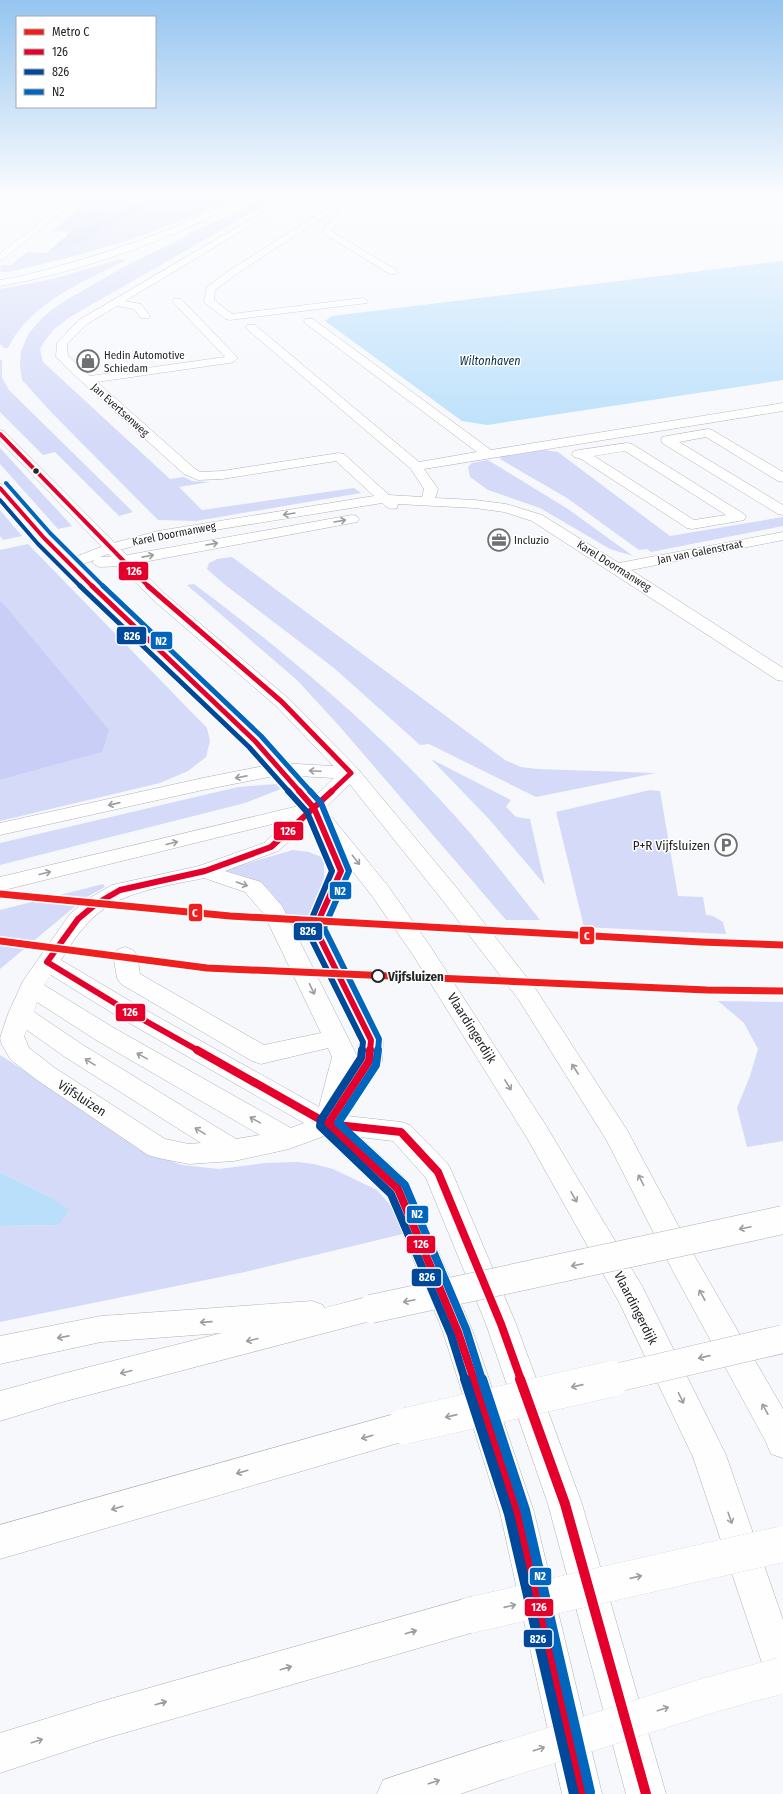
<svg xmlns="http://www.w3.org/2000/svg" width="783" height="1794" font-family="'Fira Sans Condensed',sans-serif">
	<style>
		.green { fill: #d5daf9 }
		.forest { fill: #c8cef6 }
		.water { fill: #b9dffb }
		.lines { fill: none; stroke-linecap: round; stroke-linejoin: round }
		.minor-casing { stroke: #b1b2b4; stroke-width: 1 }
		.major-casing { stroke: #b1b2b4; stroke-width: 1 }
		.highway-casing { stroke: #b1b2b4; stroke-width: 1 }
		.minor { fill: #fefeff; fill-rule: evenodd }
		.major { fill: #fefeff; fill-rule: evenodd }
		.highway { fill: #fefeff; fill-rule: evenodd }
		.highway-bridge-far1-casing { stroke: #b1b2b4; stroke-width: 29; stroke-linecap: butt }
		.highway-bridge-casing { stroke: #b1b2b4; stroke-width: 36; stroke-linecap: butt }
		.highway-bridge-far1 { stroke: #fefeff; stroke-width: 28 }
		.highway-bridge { stroke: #fefeff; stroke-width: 36 }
		.bus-1-far4-casing { stroke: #fff; stroke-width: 6 }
		.bus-1-far3-casing { stroke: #fff; stroke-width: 8 }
		.bus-1-far2-casing { stroke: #fff; stroke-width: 9 }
		.bus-1-far1-casing { stroke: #fff; stroke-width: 10 }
		.bus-1-casing { stroke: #fff; stroke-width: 12 }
		.bus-2-far4-casing { stroke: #fff; stroke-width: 6 }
		.bus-2-far3-casing { stroke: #fff; stroke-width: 8 }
		.bus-2-far2-casing { stroke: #fff; stroke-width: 9 }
		.bus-2-far1-casing { stroke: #fff; stroke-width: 10 }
		.bus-2-casing { stroke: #fff; stroke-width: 12 }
		.bus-3-far4-casing { stroke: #fff; stroke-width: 6 }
		.bus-3-far3-casing { stroke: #fff; stroke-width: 8 }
		.bus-3-far2-casing { stroke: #fff; stroke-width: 9 }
		.bus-3-far1-casing { stroke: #fff; stroke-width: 10 }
		.bus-3-casing { stroke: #fff; stroke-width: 12 }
		.bus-1-far4 { stroke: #e4002b; stroke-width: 4 }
		.bus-1-far3 { stroke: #e4002b; stroke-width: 5 }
		.bus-1-far2 { stroke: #e4002b; stroke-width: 6 }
		.bus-1-far1 { stroke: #e4002b; stroke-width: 8 }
		.bus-1 { stroke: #e4002b; stroke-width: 10 }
		.bus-2-far4 { stroke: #004899; stroke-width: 4 }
		.bus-2-far3 { stroke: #004899; stroke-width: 5 }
		.bus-2-far2 { stroke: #004899; stroke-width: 6 }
		.bus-2-far1 { stroke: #004899; stroke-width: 8 }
		.bus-2 { stroke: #004899; stroke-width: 10 }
		.bus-3-far4 { stroke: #0065bd; stroke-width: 4 }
		.bus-3-far3 { stroke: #0065bd; stroke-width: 5 }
		.bus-3-far2 { stroke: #0065bd; stroke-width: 6 }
		.bus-3-far1 { stroke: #0065bd; stroke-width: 8 }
		.bus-3 { stroke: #0065bd; stroke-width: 10 }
		.metro-1-casing { stroke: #fff; stroke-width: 10 }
		.metro-1 { stroke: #ef1f1f; stroke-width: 7 }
		.oneway { stroke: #9c9d9e }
		.bus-dot { fill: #252628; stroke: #fff; stroke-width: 1.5 }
		.stop-dot { fill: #fff; stroke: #252628; stroke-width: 2 }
		.labels { text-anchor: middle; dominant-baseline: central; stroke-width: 3; stroke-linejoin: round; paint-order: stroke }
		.far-poi-label { font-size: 11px; fill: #252628; stroke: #fff; text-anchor: start }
		.far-street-label { font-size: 11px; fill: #252628; stroke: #fff }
		.far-water-label { font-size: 12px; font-style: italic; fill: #032e47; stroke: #fff }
		.poi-label { font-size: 13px; fill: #252628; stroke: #fff; text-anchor: end }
		.stop-label { font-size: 13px; font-weight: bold; fill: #252628; stroke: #fff; text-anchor: start }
		.street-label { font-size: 13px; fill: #252628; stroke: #fff }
		.line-badge { stroke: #fff; stroke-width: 1.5 }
		.badge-label { font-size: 11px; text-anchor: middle; font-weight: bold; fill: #fff }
	</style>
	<rect width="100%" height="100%" fill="#f7f8fc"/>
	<g class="green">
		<path d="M92,194h146c-72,38 -151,61 -231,78h-7l1,-7h10l16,-13 20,1 22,-19 -2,-2 -15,-1 30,-25h-5z"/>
		<path d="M269,194h15l-214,123 -16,12 -10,13 -4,7 3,13 127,117 14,-2 8,4 18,1 -31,5 23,23 152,-22 7,5 -165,28 -38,-1 -107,-108 -29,-32 -2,-14 1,-15 8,-18 12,-14 17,-14 62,-36 71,-35 -3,-1 43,-18z"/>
		<path d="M121,259l5,1c-42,22 -96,42 -118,88h-4l-4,-4v-55l53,-10z"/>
		<path d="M0,359l2,2v17l7,12 124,122 -14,4 -64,-64 -12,3 -43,-43z"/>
		<path d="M0,448l72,78 -14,3 -58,-65z"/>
		<path d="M544,450l14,2 112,84 113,-19v9l-132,26 -4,-3 -8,1 -72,-52 -67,-39 1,-2z"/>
		<path d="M488,460l80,49 65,47 -23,-7 -70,-41 -52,-18 -18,-13 -2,-10 4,-4z"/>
		<path d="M0,510l22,26 -19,4 -3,-4z"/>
		<path d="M28,544l179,184 3,13 -4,16 -18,14 -28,12 -160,38v-41l101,-28 -79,-123 -22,-29v-50z"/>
		<path d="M232,557l273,203 16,7 16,2 119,4 -120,24 -107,-53 -9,1 -86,-77 -110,-84 -17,-15 2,-6 8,-4z"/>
		<path d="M194,584c99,74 195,155 276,249 24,28 47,58 70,87h-34l-165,-192 -43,-47 -111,-96z"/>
		<path d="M431,759l80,41 -5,7 10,10 14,2 15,66 -57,-67z"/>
		<path d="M276,784l5,5 -36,14 -245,62v-22l238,-56z"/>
		<path d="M650,790l10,1 18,105 25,1 3,18 7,1 10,6 3,12 -142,-7 -28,-115z"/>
		<path d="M293,850l16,2 12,5 3,4v26l-17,37 -16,1c-7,-12 -13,-25 -22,-35 -10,-11 -31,-15 -45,-20z"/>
		<path d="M103,884l2,3 -20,11 -85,71v-59z"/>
		<path d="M718,1001l65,1v139l-36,6 -10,-39 13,-32 8,-27 -14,-26z"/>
		<path d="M0,1055l157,101 25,9 37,4 46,-6 32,-1 17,2 19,5 44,21 20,23 10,20 -162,39 -245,50v-96l58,-1 -6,-27 -52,-26z"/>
	</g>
	<g class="forest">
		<path d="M160,194h12l-65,31 -14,10 -18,-4 45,-18z"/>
		<path d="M90,195l20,2 -8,8h-25z"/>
		<path d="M100,209l2,3 9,2 -17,7 -17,-2z"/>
		<path d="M71,232l21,4 -15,8 -29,8z"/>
		<path d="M0,600l109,130 -7,22 -102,28z"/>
	</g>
	<g class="water">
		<path d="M783,261v119l-296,45 -25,-4 -137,-100 7,-5z"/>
		<path d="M0,1172l52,26 17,12 -11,15 -58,1z"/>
	</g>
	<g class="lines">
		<g class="minor-casing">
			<g id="minor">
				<path d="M76,194h9l-82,65 -3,1v-7l68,-52 -68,2v-4l74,-3z"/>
				<path d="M245,194h9c-8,9 -24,14 -35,19 -64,32 -148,61 -219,73v-6c26,-4 52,-12 77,-19 58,-17 114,-39 168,-67z"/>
				<path d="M294,194h9l-178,107 16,3 9,12 -1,2h-8l-7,-9 -17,-3 -30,18 -20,20 1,12 22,20 135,-19 -53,-56 1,-2h8l55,57 2,2 -5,4 -4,1 -132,19 97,86 6,4 22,-1 117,-18 5,1 45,41 33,2 2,-8 -13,-20 -164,-140 -1,-2 1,-2h8l164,137 58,-10 -172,-129 -1,-2 1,-2h8l178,131 292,-47v8l-359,58 14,20 -3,9 40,2 31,4 36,11 77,48 164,-31v8l-152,30 152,98v13l-6,-1 -245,-159 -28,-9 -29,-4 -77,-4 -1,4c-7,2 -10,0 -15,-5l-223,36 -43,12 -16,6 22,-1 230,-41 5,1 2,3 -2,3 -5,1 -230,43 -22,1 -5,-2 -3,-3 2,-2 -24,9 -5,-2 -3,-3 3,-3 41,-16 52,-14 216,-35 -38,-35 -114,18 -24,1 -14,-6 -102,-92 -26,-25 1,-14 22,-23z"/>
				<path d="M351,194h9l-121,78 -24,18 -1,10 18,14 131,-16 5,3 -1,2 -137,17 -4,-1 -21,-16 -1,-2 3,-14 26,-19z"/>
				<path d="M769,194l14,1v4l-13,-3z"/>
				<path d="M342,209h6l1,2 -18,20 65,39 2,2 -2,2h-6l-67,-41v-4z"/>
				<path d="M708,429l4,1 71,42v10l-5,-1 -72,-44 -27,5 104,63v10l-5,-1 -116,-71 -1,-3 1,-3 5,-1z"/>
				<path d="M627,443l5,1 112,70 2,3 -2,3 -5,1 -47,8 -5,-1 -106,-69 -7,-2 -2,-3 2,-3 5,-1zM625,451l101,64 -32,5 -100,-64z"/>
				<path d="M314,802l7,2 3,4 28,63 -26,57 57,112 -1,21 -35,55 54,6 9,3 38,39 4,8 64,152 66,180 84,290h-40l-78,-290 -62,-180 -60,-146 -33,-37 -33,-4 48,44 65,151 61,180 68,282h-40l-62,-282 -57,-180 -56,-137 -63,-59 -35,13 -55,12 -45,3 -31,-6 -10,-3 -111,-75 -26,-20 -9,-15 -2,-7 8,-24 15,-33 47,-67 18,-15 24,-14 87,-19 65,-23 43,-39zM310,823l20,48 -26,57 55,112 -2,16 -75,-150 -21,-24 -36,-11 53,-20zM204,878l41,14 19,22 57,119 -57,12 -124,-71 -3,-19 -4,-5 -8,-3 -8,3 -4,5 4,23 4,6 131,77 9,3 67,-16 4,9 -13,50 -184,-103 -74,-44c8,-12 15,-25 25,-35 29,-34 77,-38 118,-47zM51,975l66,41 187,107 -13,5 -177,-100 -70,-43zM37,1002l59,38 164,95 -24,4 -153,-94 -49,-33zM27,1030l38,27 136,86 -12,1 -24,-5 -110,-71 -26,-20 -5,-12z"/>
			</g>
		</g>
		<g class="major-casing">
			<g id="major">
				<path d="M0,430l4,1 160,162 124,105 70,71 98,118 79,101 92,142 68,127 88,152v49l-12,-4 -6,-14 -90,-165 -68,-134 -88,-141 -79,-103 -96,-120 -68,-71 -124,-107 -152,-158z"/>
				<path d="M0,484l5,1 44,50 59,58 154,144 59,67 67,82 42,60 115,178 97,162 84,169 57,165v73l-13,-6 -77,-230 -74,-155 -92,-164 -114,-183 -41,-59 -65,-84 -59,-67 -152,-146 -57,-58 -39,-45z"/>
			</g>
		</g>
		<g class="highway-casing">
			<g id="highway">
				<path d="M279,763l72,4 7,2 3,4 -40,39 -321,79v-14l307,-73 27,-26 -55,-3 -76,15 -203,45v-12l203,-45z"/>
				<path d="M371,1296l11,4 4,9 -4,9 -320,84 -62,19v-30l62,-17 160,-41 -121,9 -101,22v-28l101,-20 211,-15 11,4 1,3z"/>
				<path d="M405,1411l12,4 4,11 -4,11 -12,4 -405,118v-34z"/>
				<path d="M471,1597l13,5 5,13 -5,13 -13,5 -368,106 -103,34v-40l103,-32z"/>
				<path d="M502,1741l14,6 6,14 -6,14 -56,19h-83l6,-14z"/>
			</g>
		</g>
		<use href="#minor" class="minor"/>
		<use href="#major" class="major"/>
		<use href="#highway" class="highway"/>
		<g class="highway-bridge-far1-casing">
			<g id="highway-bridge-far1">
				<path d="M371,1309l412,-89"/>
				<path d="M607,1380l176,-41"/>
			</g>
		</g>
		<g class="highway-bridge-casing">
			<g id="highway-bridge">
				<path d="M405,1426l206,-47"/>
				<path d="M471,1615l312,-71"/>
				<path d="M502,1761l208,-66 73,-20"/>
			</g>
		</g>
		<use href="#highway-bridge-far1" class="highway-bridge-far1"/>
		<use href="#highway-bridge" class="highway-bridge"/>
		<g class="bus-1-far4-casing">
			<g id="bus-1-far4">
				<path d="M0,434l149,153"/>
				<path d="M0,488l44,50 49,49"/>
			</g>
		</g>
		<g class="bus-1-far3-casing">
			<g id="bus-1-far3">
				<path d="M92,586l163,155 45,51"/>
				<path d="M148,586l134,116 69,71 -20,19"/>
			</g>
		</g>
		<g class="bus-1-far2-casing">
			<g id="bus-1-far2">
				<path d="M299,791l15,17 27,63 -26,57 56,112 -1,11"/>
				<path d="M199,1051l-73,-41 -79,-48 31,-43 18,-15 24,-14 85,-19 66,-24 61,-56"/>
			</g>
		</g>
		<g class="bus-1-far1-casing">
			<g id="bus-1-far1">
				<path d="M197,1050l131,74 70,65 60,143 16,48"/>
				<path d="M328,1124l41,-63 1,-11"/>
				<path d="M328,1124l73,8 37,40 63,152 20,56"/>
			</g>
		</g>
		<g class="bus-1-casing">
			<g id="bus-1">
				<path d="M473,1379l44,133 65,282"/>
				<path d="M520,1379l45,125 81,290"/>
			</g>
		</g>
		<g class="bus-2-far4-casing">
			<path id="bus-2-far4" d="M0,500l38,44 43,43"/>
		</g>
		<g class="bus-2-far3-casing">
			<path id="bus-2-far3" d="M80,586l169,161 40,45"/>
		</g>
		<g class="bus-2-far2-casing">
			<path id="bus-2-far2" d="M288,791l19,21 25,59 -25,59 56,112 -1,9"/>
		</g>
		<g class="bus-2-far1-casing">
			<path id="bus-2-far1" d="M362,1050l-1,8 -40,62 -1,6 71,68 60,141 14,45"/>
		</g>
		<g class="bus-2-casing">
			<path id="bus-2" d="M465,1379l44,135 65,280"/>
		</g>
		<g class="bus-3-far4-casing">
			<path id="bus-3-far4" d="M6,483l44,50 54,54"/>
		</g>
		<g class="bus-3-far3-casing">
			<path id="bus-3-far3" d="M103,586l158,150 50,56"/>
		</g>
		<g class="bus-3-far2-casing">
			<path id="bus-3-far2" d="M310,791l11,12 28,68 -25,57 55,111 -1,12"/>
		</g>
		<g class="bus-3-far1-casing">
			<path id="bus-3-far1" d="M378,1050l-2,15 -38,58 67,62 61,144 16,51"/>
		</g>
		<g class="bus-3-casing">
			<path id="bus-3" d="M482,1379l43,131 65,282"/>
		</g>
		<use href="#bus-1-far4" class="bus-1-far4"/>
		<use href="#bus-1-far3" class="bus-1-far3"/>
		<use href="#bus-1-far2" class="bus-1-far2"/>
		<use href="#bus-1-far1" class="bus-1-far1"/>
		<use href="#bus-1" class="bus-1"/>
		<use href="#bus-2-far4" class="bus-2-far4"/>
		<use href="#bus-2-far3" class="bus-2-far3"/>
		<use href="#bus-2-far2" class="bus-2-far2"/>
		<use href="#bus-2-far1" class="bus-2-far1"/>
		<use href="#bus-2" class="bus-2"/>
		<use href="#bus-3-far4" class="bus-3-far4"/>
		<use href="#bus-3-far3" class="bus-3-far3"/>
		<use href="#bus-3-far2" class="bus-3-far2"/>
		<use href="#bus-3-far1" class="bus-3-far1"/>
		<use href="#bus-3" class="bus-3"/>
		<g class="metro-1-casing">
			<g id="metro-1">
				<path d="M0,894l230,22 471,26 82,3"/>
				<path d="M0,941l207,27 500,22 76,1"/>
			</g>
		</g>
		<use href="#metro-1" class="metro-1"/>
	</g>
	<defs><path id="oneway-shaft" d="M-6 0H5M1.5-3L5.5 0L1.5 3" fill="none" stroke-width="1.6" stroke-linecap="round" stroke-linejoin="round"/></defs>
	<g class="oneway">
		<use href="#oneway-shaft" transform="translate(289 514) rotate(171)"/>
		<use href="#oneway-shaft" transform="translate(340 521) rotate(-10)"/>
		<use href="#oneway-shaft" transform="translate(212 544) rotate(-10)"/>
		<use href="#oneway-shaft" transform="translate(148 556) rotate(-11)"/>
		<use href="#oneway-shaft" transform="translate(315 771) rotate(-177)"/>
		<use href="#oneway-shaft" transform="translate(241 777) rotate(169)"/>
		<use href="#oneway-shaft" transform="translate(114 804) rotate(167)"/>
		<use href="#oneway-shaft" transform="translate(172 843) rotate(-14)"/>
		<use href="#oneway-shaft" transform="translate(356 860) rotate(52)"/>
		<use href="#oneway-shaft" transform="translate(45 873) rotate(-14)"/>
		<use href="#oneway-shaft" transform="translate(242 884) rotate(19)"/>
		<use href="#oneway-shaft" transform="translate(312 989) rotate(64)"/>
		<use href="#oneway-shaft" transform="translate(142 1056) rotate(-151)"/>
		<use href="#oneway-shaft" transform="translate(90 1062) rotate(-148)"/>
		<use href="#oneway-shaft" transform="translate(575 1069) rotate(-123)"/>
		<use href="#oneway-shaft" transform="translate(508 1085) rotate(58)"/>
		<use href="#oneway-shaft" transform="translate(255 1120) rotate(-151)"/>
		<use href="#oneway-shaft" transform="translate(200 1131) rotate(-149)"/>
		<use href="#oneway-shaft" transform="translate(641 1180) rotate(-117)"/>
		<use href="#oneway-shaft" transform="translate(574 1197) rotate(60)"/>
		<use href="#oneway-shaft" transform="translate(745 1228) rotate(168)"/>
		<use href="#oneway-shaft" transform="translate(577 1265) rotate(168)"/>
		<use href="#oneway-shaft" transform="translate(702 1295) rotate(-119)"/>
		<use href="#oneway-shaft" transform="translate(409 1301) rotate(168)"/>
		<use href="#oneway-shaft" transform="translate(206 1322) rotate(176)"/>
		<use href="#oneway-shaft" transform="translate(63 1337) rotate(169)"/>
		<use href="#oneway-shaft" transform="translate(252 1340) rotate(166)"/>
		<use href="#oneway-shaft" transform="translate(704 1357) rotate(167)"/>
		<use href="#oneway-shaft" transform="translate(126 1372) rotate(166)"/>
		<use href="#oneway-shaft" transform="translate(577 1386) rotate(167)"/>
		<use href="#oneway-shaft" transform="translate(681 1398) rotate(64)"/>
		<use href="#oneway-shaft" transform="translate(765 1409) rotate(-119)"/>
		<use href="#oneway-shaft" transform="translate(451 1416) rotate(167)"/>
		<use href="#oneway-shaft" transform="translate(367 1437) rotate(164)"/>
		<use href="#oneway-shaft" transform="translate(242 1472) rotate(164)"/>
		<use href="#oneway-shaft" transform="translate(117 1508) rotate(164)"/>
		<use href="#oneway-shaft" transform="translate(730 1518) rotate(71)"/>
		<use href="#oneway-shaft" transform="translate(636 1577) rotate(-13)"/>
		<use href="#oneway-shaft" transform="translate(510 1606) rotate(-13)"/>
		<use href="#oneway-shaft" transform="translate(411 1632) rotate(-16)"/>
		<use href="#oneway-shaft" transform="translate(286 1668) rotate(-16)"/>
		<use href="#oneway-shaft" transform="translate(161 1703) rotate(-16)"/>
		<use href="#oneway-shaft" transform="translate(663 1709) rotate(-18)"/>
		<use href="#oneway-shaft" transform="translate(37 1741) rotate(-18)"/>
		<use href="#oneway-shaft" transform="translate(539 1749) rotate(-18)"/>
		<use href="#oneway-shaft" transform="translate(434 1782) rotate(-18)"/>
	</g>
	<linearGradient id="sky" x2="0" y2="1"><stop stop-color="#95c5f0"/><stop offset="0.44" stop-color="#fbfcfe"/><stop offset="1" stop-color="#fbfcfe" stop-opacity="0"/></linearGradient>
	<rect width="783" height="445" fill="url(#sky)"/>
	<defs>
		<g id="shop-ring" transform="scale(1.15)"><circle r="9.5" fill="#fff" stroke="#6e7072" stroke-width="1.5"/><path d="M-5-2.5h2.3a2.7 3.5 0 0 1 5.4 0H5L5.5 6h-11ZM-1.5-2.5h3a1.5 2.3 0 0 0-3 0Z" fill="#6e7072"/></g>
		<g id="office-ring" transform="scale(1.15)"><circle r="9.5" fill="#fff" stroke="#6e7072" stroke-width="1.5"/><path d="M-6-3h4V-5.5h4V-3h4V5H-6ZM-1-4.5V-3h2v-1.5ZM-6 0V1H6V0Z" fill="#6e7072"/></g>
		<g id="parking-ring" transform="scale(1.15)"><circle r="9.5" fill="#fff" stroke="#6e7072" stroke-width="1.5"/><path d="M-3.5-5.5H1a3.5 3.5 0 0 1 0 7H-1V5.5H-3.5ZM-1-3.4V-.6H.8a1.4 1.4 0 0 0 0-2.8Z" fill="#6e7072"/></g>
	</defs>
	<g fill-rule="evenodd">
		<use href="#shop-ring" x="88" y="361"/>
		<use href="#office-ring" x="499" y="540"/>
		<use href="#parking-ring" x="726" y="845"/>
	</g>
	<circle class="bus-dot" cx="36" cy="471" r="3.5"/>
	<circle class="stop-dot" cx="378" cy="976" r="6"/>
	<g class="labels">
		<g class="far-poi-label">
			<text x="104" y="355">Hedin Automotive<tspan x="104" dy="13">Schiedam</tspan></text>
			<text x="514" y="540">Incluzio</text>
		</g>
		<g class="far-street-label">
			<text transform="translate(120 410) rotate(42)">Jan Evertsenweg</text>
			<text transform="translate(174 534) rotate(-11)">Karel Doormanweg</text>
			<text transform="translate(700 552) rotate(-11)">Jan van Galenstraat</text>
			<text transform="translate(614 566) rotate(32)">Karel Doormanweg</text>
		</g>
		<g class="far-water-label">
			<text x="490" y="361">Wiltonhaven</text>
		</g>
		<g class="poi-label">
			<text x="710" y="845">P+R Vijfsluizen</text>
		</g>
		<g class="stop-label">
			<text x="388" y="976">Vijfsluizen</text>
		</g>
		<g class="street-label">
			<text transform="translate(472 1028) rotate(58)">Vlaardingerdijk</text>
			<text transform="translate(82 1098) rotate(33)">Vijfsluizen</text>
			<text transform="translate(636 1308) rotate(63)">Vlaardingerdijk</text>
		</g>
	</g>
	<g class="line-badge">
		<rect x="118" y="561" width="31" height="20" rx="4" fill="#e4002b"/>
		<rect x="116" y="626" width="31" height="19" rx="4" fill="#004899"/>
		<rect x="150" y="631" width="23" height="19" rx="4" fill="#0065bd"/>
		<rect x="273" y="821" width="31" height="20" rx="4" fill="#e4002b"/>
		<rect x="329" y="881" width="23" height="19" rx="4" fill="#0065bd"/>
		<rect x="188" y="903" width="15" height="19" rx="4" fill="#ef1f1f"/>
		<rect x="293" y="922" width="30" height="19" rx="4" fill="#004899"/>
		<rect x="579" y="926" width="16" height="19" rx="4" fill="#ef1f1f"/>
		<rect x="115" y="1003" width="31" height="19" rx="4" fill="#e4002b"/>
		<rect x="406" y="1205" width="23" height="19" rx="4" fill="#0065bd"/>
		<rect x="406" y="1235" width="30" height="19" rx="4" fill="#e4002b"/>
		<rect x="411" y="1268" width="31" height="19" rx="4" fill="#004899"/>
		<rect x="529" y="1567" width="23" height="19" rx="4" fill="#0065bd"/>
		<rect x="524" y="1598" width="30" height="19" rx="4" fill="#e4002b"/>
		<rect x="523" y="1629" width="30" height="19" rx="4" fill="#004899"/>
	</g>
	<g class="badge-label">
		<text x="134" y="575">126</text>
		<text x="132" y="640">826</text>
		<text x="161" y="645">N2</text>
		<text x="288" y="835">126</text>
		<text x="340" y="895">N2</text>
		<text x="195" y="917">C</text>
		<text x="308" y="935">826</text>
		<text x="587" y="940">C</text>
		<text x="130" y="1016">126</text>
		<text x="417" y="1218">N2</text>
		<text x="421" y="1248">126</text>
		<text x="427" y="1281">826</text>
		<text x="540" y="1580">N2</text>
		<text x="539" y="1611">126</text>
		<text x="538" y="1643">826</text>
	</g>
	<rect x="16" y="16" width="140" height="92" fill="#ffffff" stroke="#a8a8a9"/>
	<rect x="24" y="29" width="20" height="6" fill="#ef1f1f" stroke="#a8a8a9"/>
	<text x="52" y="36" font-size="12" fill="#252628">Metro C</text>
	<rect x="24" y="49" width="20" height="6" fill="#e4002b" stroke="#a8a8a9"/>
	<text x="52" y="56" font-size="12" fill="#252628">126</text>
	<rect x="24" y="69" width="20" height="6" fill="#004899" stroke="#a8a8a9"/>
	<text x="52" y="76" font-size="12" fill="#252628">826</text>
	<rect x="24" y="89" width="20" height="6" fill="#0065bd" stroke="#a8a8a9"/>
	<text x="52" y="96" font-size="12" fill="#252628">N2</text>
</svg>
